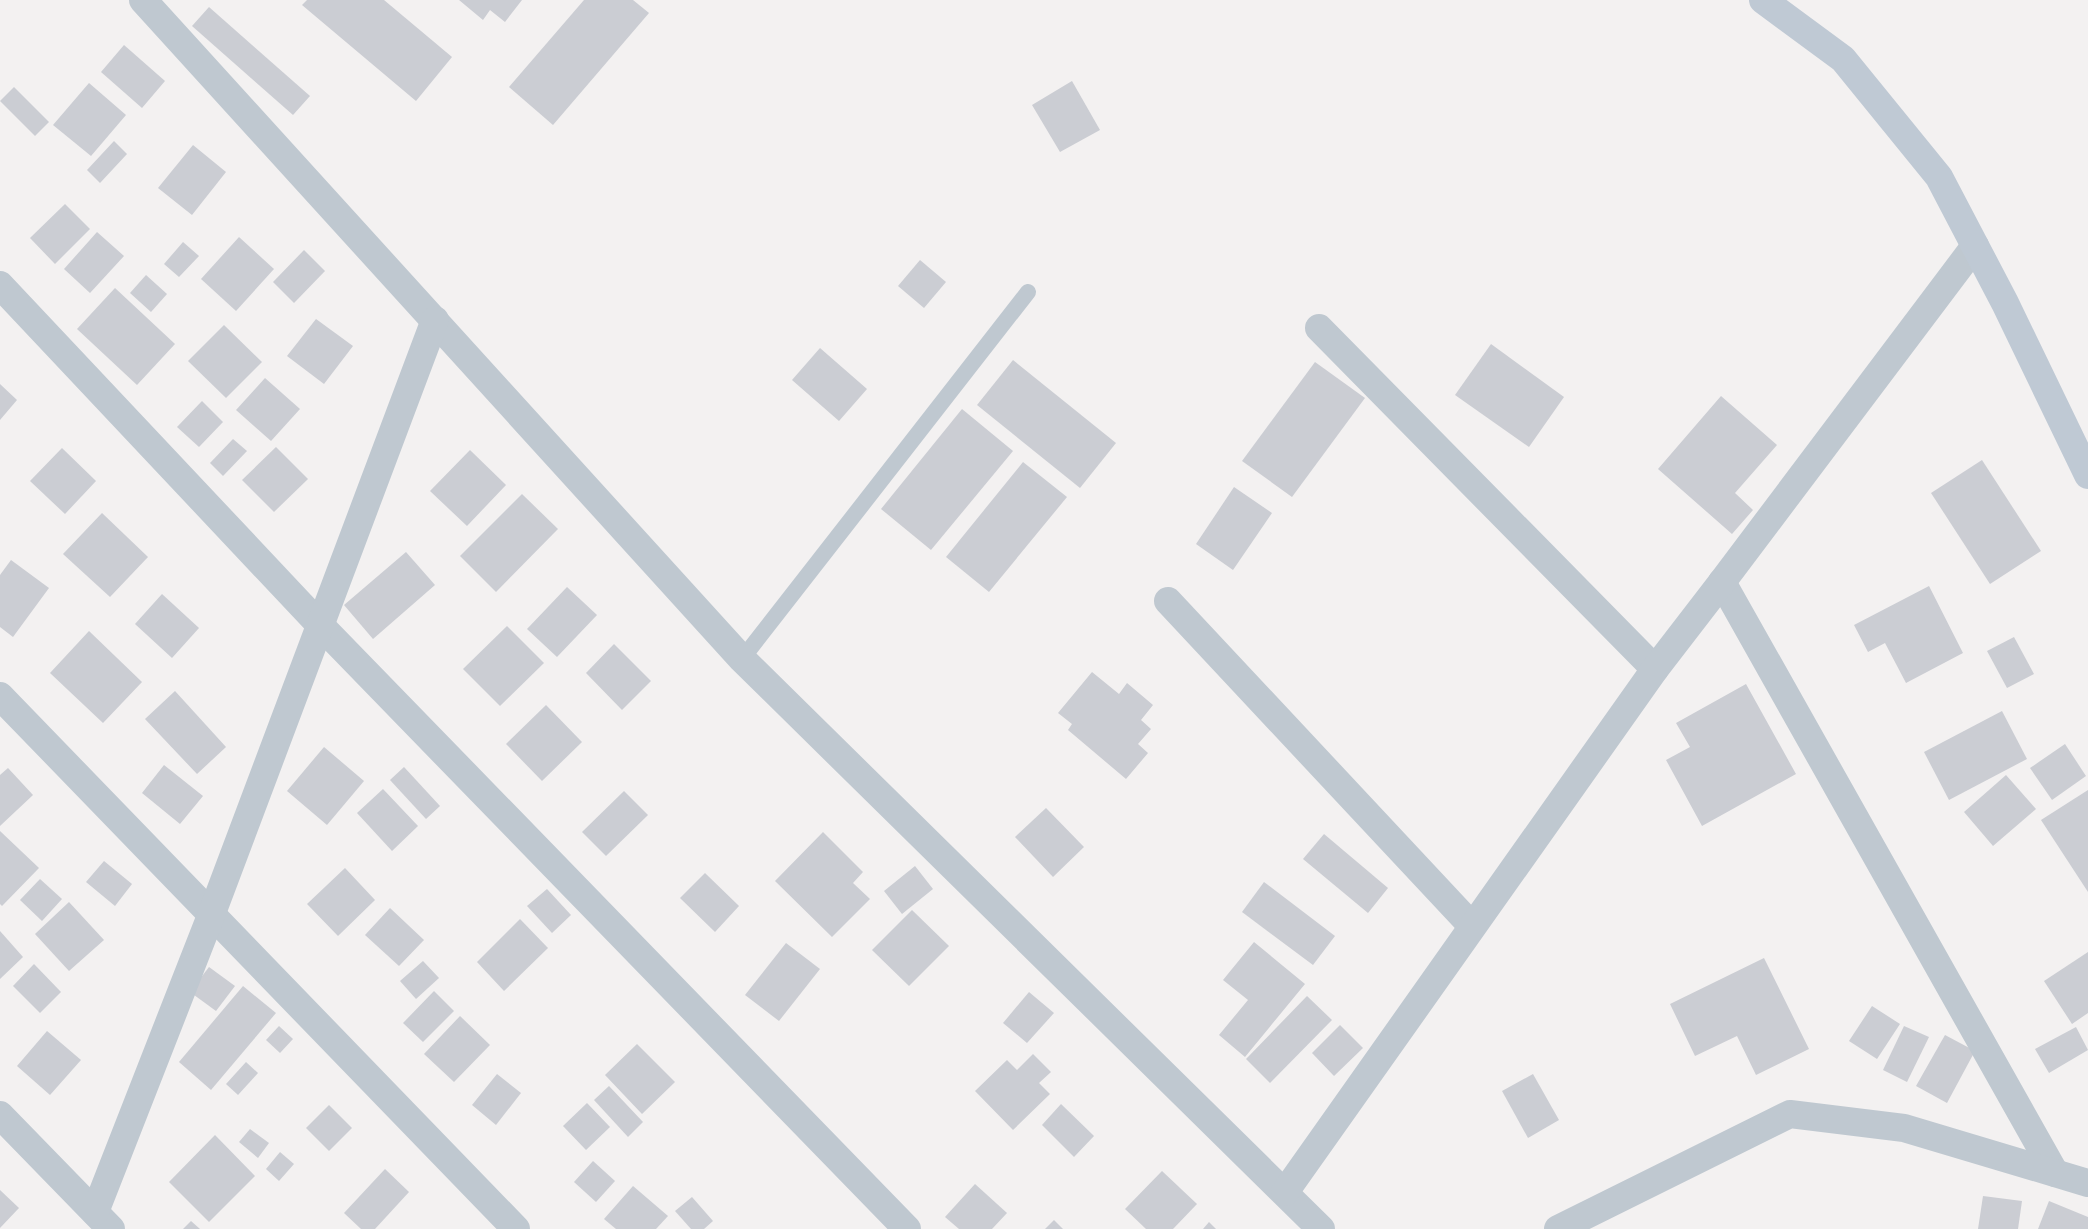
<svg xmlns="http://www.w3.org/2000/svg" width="2088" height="1229" font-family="'Source Sans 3',sans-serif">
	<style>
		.building { fill: #cbcdd3 }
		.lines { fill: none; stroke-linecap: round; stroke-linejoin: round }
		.service { stroke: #bfc8d0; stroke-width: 16 }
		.minor { stroke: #bfc8d0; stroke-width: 28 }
		.secondary { stroke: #bfc9d4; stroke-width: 28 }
	</style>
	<rect width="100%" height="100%" fill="#f3f1f1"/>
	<g class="building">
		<path d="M307,0h77l68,57 -36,44 -114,-96z"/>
		<path d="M459,0h63l-17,22 -15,-12 -7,10z"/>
		<path d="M584,0h49l16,13 -96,112 -44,-38z"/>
		<path d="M209,7l101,89 -17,19 -101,-89z"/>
		<path d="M124,45l41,36 -23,27 -41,-36z"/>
		<path d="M1072,81l28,49 -40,22 -28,-47z"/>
		<path d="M89,83l37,32 -35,41 -38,-31z"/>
		<path d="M14,87l35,35 -14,14 -35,-35z"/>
		<path d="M114,141l13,13 -27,29 -13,-13z"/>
		<path d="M193,145l33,27 -34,43 -34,-27z"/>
		<path d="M65,204l25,25 -35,35 -25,-26z"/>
		<path d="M97,232l27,24 -34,37 -26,-24z"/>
		<path d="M239,237l35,32 -38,42 -35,-32z"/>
		<path d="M183,242l16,14 -20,21 -15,-13z"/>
		<path d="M304,250l21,21 -31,32 -21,-21z"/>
		<path d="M920,260l26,22 -22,26 -26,-22z"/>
		<path d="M146,275l21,19 -16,18 -21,-19z"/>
		<path d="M115,288l60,56 -38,41 -60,-56z"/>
		<path d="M316,319l37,27 -29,38 -37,-28z"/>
		<path d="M224,325l38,37 -36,36 -38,-37z"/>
		<path d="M1491,344l73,53 -35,50 -74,-52z"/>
		<path d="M820,348l47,41 -28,32 -47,-41z"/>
		<path d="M1013,360l103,83 -36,45 -103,-83z"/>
		<path d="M1315,362l50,36 -73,99 -50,-36z"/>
		<path d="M265,378l35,31 -29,32 -35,-31z"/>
		<path d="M0,384l17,16 -17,20z"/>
		<path d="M1721,396l56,49 -42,48 18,17 -21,24 -74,-65z"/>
		<path d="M202,401l21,21 -24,25 -22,-20z"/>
		<path d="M962,409l51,42 -82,99 -50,-41z"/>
		<path d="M233,439l14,12 -24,25 -13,-13z"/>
		<path d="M276,447l32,32 -34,33 -32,-32z"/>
		<path d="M62,448l34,33 -31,33 -35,-33z"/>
		<path d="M470,450l36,35 -39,41 -37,-35z"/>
		<path d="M1982,460l59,91 -51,33 -59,-91z"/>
		<path d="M1023,462l44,35 -78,95 -43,-35z"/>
		<path d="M1234,487l38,26 -39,57 -37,-26z"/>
		<path d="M522,494l36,35 -62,63 -36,-36z"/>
		<path d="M102,513l46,44 -38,40 -47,-43z"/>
		<path d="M406,552l29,33 -62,54 -29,-34z"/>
		<path d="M11,560l38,28 -36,49 -13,-10v-52z"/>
		<path d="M1929,586l34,67 -57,30 -21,-40 -17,9 -14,-27z"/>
		<path d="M567,587l30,28 -40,42 -30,-28z"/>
		<path d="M162,594l37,34 -27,30 -37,-34z"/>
		<path d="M507,626l37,37 -44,43 -37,-37z"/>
		<path d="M89,631l53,51 -39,41 -53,-50z"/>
		<path d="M2014,637l20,37 -27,14 -20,-37z"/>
		<path d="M614,644l37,37 -29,29 -36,-37z"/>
		<path d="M1092,672l27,22 8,-11 26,22 -12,15 10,9 -13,15 10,9 -22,26 -58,-49 4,-6 -14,-11z"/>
		<path d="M1746,684l50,90 -94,52 -36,-66 24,-13 -14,-24z"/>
		<path d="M175,691l51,56 -29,27 -52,-55z"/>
		<path d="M546,705l36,37 -40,39 -36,-37z"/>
		<path d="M2002,711l25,48 -78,41 -25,-48z"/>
		<path d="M2065,744l21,32 -34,24 -22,-32z"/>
		<path d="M324,747l40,34 -37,44 -40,-34z"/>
		<path d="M164,765l39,31 -23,28 -38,-31z"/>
		<path d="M404,767l36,39 -14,13 -36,-39z"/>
		<path d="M8,768l25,27 -33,31v-51z"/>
		<path d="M2006,775l30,34 -43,37 -29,-34z"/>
		<path d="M383,789l35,37 -26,25 -35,-38z"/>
		<path d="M2088,790v102l-47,-72z"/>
		<path d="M624,791l24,24 -42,41 -24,-24z"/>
		<path d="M1046,808l38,39 -31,30 -38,-40z"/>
		<path d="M0,831l39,37 -37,38 -2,-2z"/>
		<path d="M823,832l40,40 -10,11 17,16 -38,38 -57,-56z"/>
		<path d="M1324,834l64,54 -20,25 -65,-54z"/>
		<path d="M104,861l28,23 -17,22 -29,-24z"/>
		<path d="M915,866l18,23 -31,25 -18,-23z"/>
		<path d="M345,868l30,32 -37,36 -31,-32z"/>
		<path d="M705,873l34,33 -24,26 -35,-34z"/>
		<path d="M40,879l22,20 -20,22 -22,-21z"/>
		<path d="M1264,882l71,54 -22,29 -71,-53z"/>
		<path d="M547,889l24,26 -19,18 -25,-27z"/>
		<path d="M69,902l35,38 -35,31 -34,-37z"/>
		<path d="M390,908l34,32 -25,26 -34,-31z"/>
		<path d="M912,910l37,36 -40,40 -37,-36z"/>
		<path d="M520,919l28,29 -44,43 -27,-29z"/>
		<path d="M0,931l23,26 -23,22z"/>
		<path d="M1254,942l51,42 -60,73 -26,-22 29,-35 -25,-20z"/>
		<path d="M786,943l34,26 -41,52 -34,-26z"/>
		<path d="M2088,952v61l-16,11 -28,-43z"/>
		<path d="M1764,958l45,91 -53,26 -19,-39 -42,20 -25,-52z"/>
		<path d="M423,961l16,17 -23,21 -16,-18z"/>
		<path d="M34,964l27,28 -21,21 -27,-27z"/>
		<path d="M209,967l26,19 -19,25 -26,-19z"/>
		<path d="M243,986l33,27 -65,77 -32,-28z"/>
		<path d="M434,991l20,20 -31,31 -20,-19z"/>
		<path d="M1029,992l25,21 -27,30 -24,-20z"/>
		<path d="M1307,996l25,24 -62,63 -24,-24z"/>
		<path d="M1872,1006l28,18 -23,35 -28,-18z"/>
		<path d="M460,1016l30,29 -36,37 -30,-28z"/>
		<path d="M1340,1025l23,23 -29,28 -22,-23z"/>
		<path d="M279,1026l14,13 -13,14 -14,-13z"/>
		<path d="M1904,1026l25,11 -22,45 -24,-12z"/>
		<path d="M2076,1027l12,23 -39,23 -14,-24z"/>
		<path d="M47,1031l34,29 -31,35 -33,-29z"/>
		<path d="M1945,1035l30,16 -28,52 -31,-17z"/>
		<path d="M637,1044l38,38 -33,32 -37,-39z"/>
		<path d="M1033,1054l18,18 -12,11 11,11 -37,36 -38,-39 32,-31 10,10z"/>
		<path d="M246,1062l12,11 -20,22 -12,-11z"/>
		<path d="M497,1074l24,19 -25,32 -24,-20z"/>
		<path d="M1533,1074l26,46 -31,18 -26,-47z"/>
		<path d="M609,1086l34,36 -15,15 -34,-37z"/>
		<path d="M587,1103l23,24 -24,23 -23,-24z"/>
		<path d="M1061,1104l33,32 -20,21 -32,-32z"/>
		<path d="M329,1105l23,23 -23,23 -23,-23z"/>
		<path d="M250,1129l19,14 -11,15 -19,-16z"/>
		<path d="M215,1135l40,41 -46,46 -40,-40z"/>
		<path d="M280,1152l14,12 -15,17 -13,-12z"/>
		<path d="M593,1161l22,20 -19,21 -22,-20z"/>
		<path d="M385,1169l24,23 -34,37h-14l-17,-16z"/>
		<path d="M1162,1171l35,33 -24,25h-27l-21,-20z"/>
		<path d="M975,1184l32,29 -15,16h-33l-14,-12z"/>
		<path d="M633,1186l35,30 -12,13h-40l-12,-10z"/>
		<path d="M0,1190l19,18 -19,20z"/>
		<path d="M1983,1196l39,5 -4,28h-40z"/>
		<path d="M692,1197l21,24 -9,8h-13l-16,-18z"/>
		<path d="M2049,1201l39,16v12h-50z"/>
		<path d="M1054,1220l9,9h-18z"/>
		<path d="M191,1221l9,8h-17z"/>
		<path d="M1209,1222l7,7h-13z"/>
	</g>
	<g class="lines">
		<path class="service" d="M742,659l286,-367"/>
		<g class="minor">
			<path d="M143,0l599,659 579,570"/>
			<path d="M0,285l320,340 587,604"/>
			<path d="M1319,328l336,341"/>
			<path d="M1722,582l333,591"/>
			<path d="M1168,601l304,325"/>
			<path d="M0,696l516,533"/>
			<path d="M0,1115l111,114"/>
			<path d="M1285,1192l370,-523 67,-87 253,-336"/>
			<path d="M95,1212l117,-299 223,-593"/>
			<path d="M1558,1229l232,-115 114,14 184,55"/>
		</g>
		<path class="secondary" d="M1763,0l80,59 96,118 66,126 83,172"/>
	</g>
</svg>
